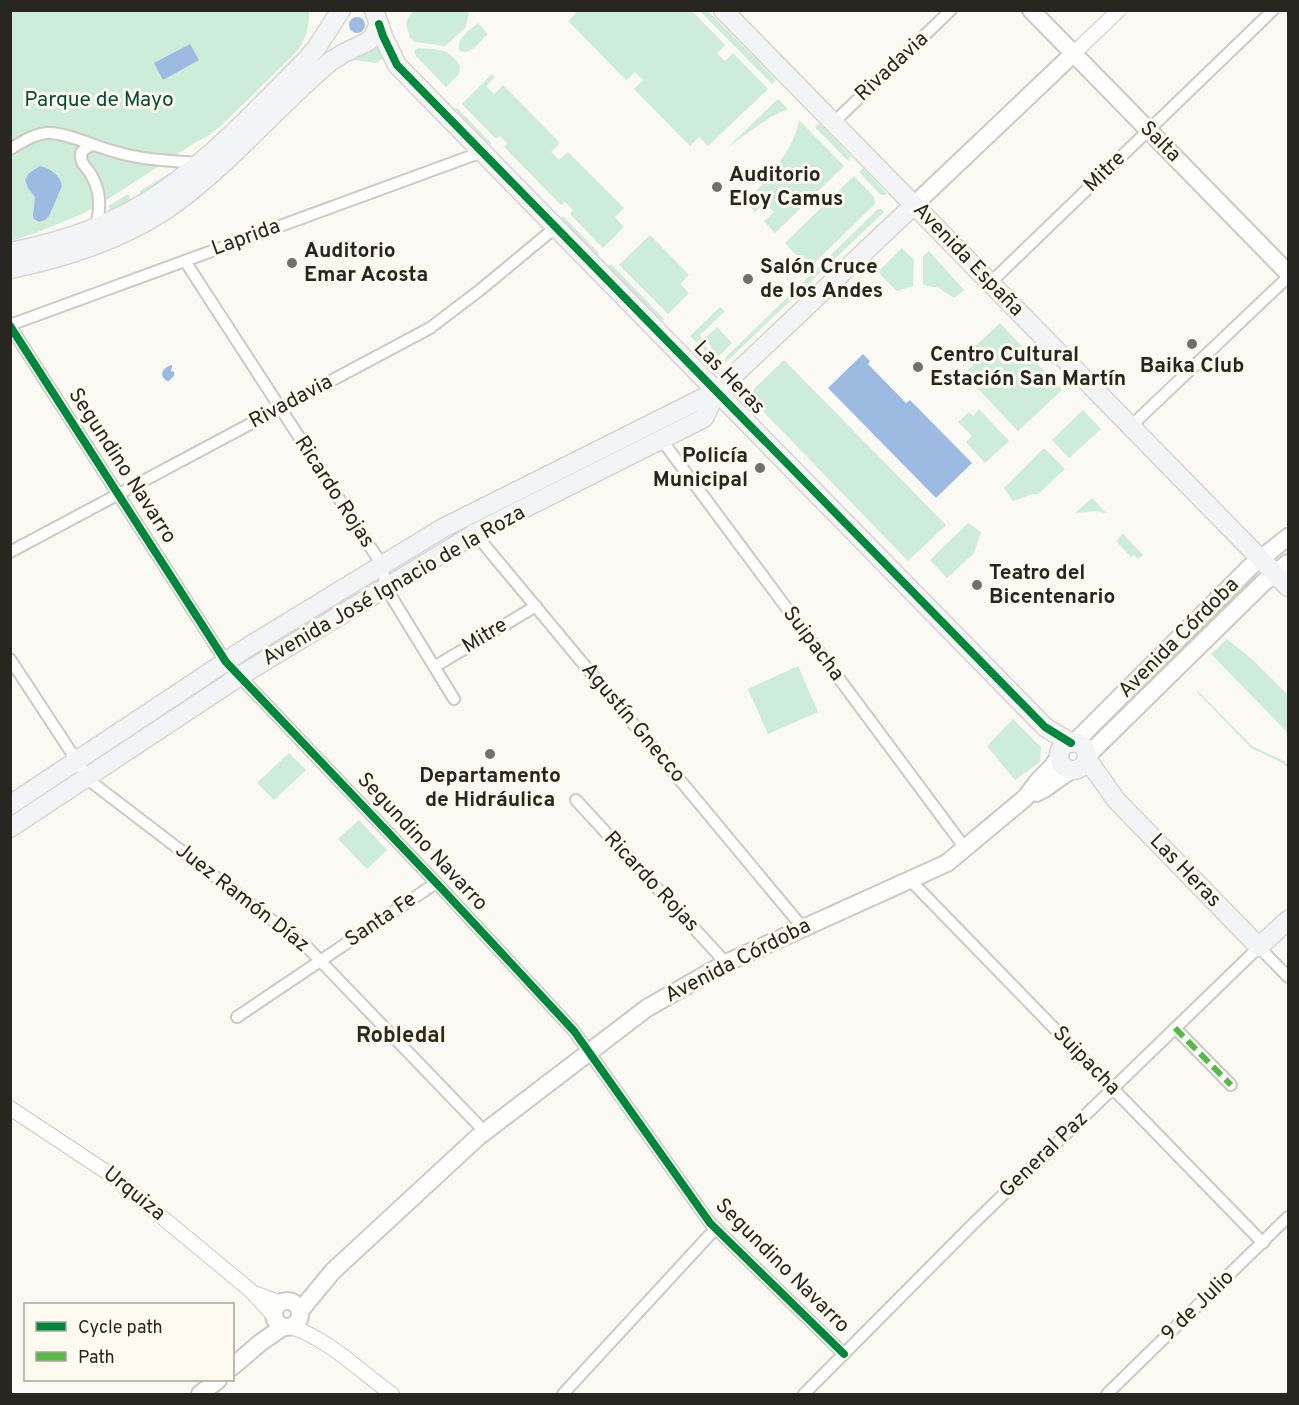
<svg xmlns="http://www.w3.org/2000/svg" width="1299" height="1405" font-family="Overpass,sans-serif">
	<style>
		.green { fill: #cdecda }
		.water { fill: #9dbae2 }
		.lines { fill: none; stroke-linecap: round; stroke-linejoin: round }
		.minor-casing { stroke: #cccac5; stroke-width: 14 }
		.tertiary-casing { stroke: #cccac5; stroke-width: 16 }
		.secondary-casing { stroke: #cccac5; stroke-width: 20 }
		.primary-casing { stroke: #d7d5d3; stroke-width: 21 }
		.minor { stroke: #fefefd; stroke-width: 10 }
		.tertiary { stroke: #fefefd; stroke-width: 14 }
		.secondary { stroke: #fefefd; stroke-width: 16 }
		.primary { stroke: #f3f4f6; stroke-width: 18 }
		.quiet { stroke: #58b947; stroke-width: 6; stroke-dasharray: 12 6; stroke-linecap: butt }
		.cycleway-casing { stroke: #fefaf0; stroke-width: 11 }
		.cycleway { stroke: #00873e; stroke-width: 8 }
		.poi-dot { fill: #72706a; stroke: #fefaf0; stroke-width: 2 }
		.labels { text-anchor: middle; dominant-baseline: central; stroke-width: 6; stroke-linejoin: round; paint-order: stroke }
		.street-label { font-size: 21px; fill: #282620; stroke: #fefaf0 }
		.park-label { font-size: 21px; fill: #064e35; stroke: #fefaf0 }
		.poi-label { font-size: 21px; font-weight: bold; fill: #282620; stroke: #fefaf0; text-anchor: start }
		.neighbourhood-label { font-size: 22px; font-weight: bold; fill: #2e291c; stroke: #fefaf0 }
	</style>
	<rect width="100%" height="100%" fill="#faf9f4"/>
	<g class="green">
		<path d="M309,10c1,16 -3,28 -12,41l-74,73 -15,12 -12,6 -91,59 -23,13 -44,18 -27,9 -1,-230z"/>
		<path d="M415,10l51,1 3,3 -3,13 -21,19 -30,-4 -5,-4 -4,-15 3,-7z"/>
		<path d="M573,11h119l33,34 -8,8 8,8 8,-8 35,36 -60,57 -9,-9 -9,9 -56,-57 9,-9 -8,-8 -9,8 -58,-59 8,-8z"/>
		<path d="M700,11h8l68,69 -4,4z"/>
		<path d="M478,23l10,11c-8,7 -16,21 -28,17 -5,-12 10,-21 18,-28z"/>
		<path d="M376,40l10,15 -9,8 -24,-3v-3z"/>
		<path d="M418,48c20,2 30,-1 42,18l-1,8 -13,13 -30,-31 -2,-5z"/>
		<path d="M492,74l3,3 -9,9 8,8 9,-9 57,58 -9,9 8,8 9,-8 56,56 -9,9 9,10 -21,21 -33,-34 3,-4 -8,-8 -4,3 -57,-58 3,-4 -7,-7 -4,3 -34,-35z"/>
		<path d="M778,99l10,10 -18,8 -42,30z"/>
		<path d="M457,108l34,35 -1,2 -35,-36z"/>
		<path d="M799,120l45,46 -69,67 -11,-12 10,-9 -9,-9 -10,9 -10,-11 19,-18 -5,-5c21,-10 36,-35 40,-58z"/>
		<path d="M819,123l32,34 -3,4 -33,-34z"/>
		<path d="M863,168l24,26 -3,1h-3l-22,-23z"/>
		<path d="M171,172c-5,14 -45,32 -59,39l-4,-5 20,-12 3,5 10,-6 -1,-2z"/>
		<path d="M854,176l20,21 1,7 -66,64 -24,-25z"/>
		<path d="M878,209h3l3,3 -159,151v-5z"/>
		<path d="M563,216l36,37 -1,2 -37,-37z"/>
		<path d="M650,235l39,40 -9,9 9,9 -21,21 -49,-49z"/>
		<path d="M902,248l12,12 -1,26 -16,5 -19,-19z"/>
		<path d="M929,251l35,39 -10,8 -15,-10 -16,-3v-29z"/>
		<path d="M611,264l53,55 -2,2 -54,-55z"/>
		<path d="M720,307l5,4 -25,24 11,22 -21,-21z"/>
		<path d="M1000,323l62,67 -44,41 -54,-57 9,-9 -8,-9z"/>
		<path d="M717,327l15,16 -13,13h-3l-10,-19z"/>
		<path d="M784,360l162,165 -38,36 -154,-159 -3,-6 4,-8z"/>
		<path d="M979,409l30,32 -24,22 -19,-21 6,-6 -14,-14 11,-10 4,4z"/>
		<path d="M1083,410l18,19 -32,29 -17,-18z"/>
		<path d="M1044,448l21,21 -27,25h-6l-19,7 -9,-13z"/>
		<path d="M1092,498l14,15 -10,-2 -21,2z"/>
		<path d="M968,523l13,9 -7,21 -27,25 -17,-18z"/>
		<path d="M1123,534l20,21 -5,4 -4,-4 -3,2 -15,-16z"/>
		<path d="M1255,572l5,4 -169,170 -6,-7z"/>
		<path d="M1227,639l28,23 33,33v38l-77,-79z"/>
		<path d="M798,666l20,46 -50,22 -20,-45z"/>
		<path d="M1197,690l55,56 32,15 4,5v2l-5,-5 -32,-15 -55,-57z"/>
		<path d="M1013,719l28,28 -1,15 -25,18 -28,-34z"/>
		<path d="M289,753l17,17 -32,30 -17,-17z"/>
		<path d="M359,820l28,30 -20,19 -29,-30z"/>
	</g>
	<g class="water">
		<circle cx="357" cy="25" r="8"/>
		<path d="M190,44l9,16 -36,20 -9,-17z"/>
		<path d="M40,166c11,3 20,9 22,20l-13,30 -4,4 -6,2 -5,-3 -1,-3 2,-19 -7,-9 -3,-8 4,-7z"/>
		<path d="M863,354l7,7 -2,3 38,39 4,-3 62,63 -36,35 -108,-110z"/>
		<path d="M172,365v3l-1,3 3,1v4l-5,5h-2c-9,-6 -4,-14 5,-16z"/>
	</g>
	<g class="lines">
		<g class="minor-casing">
			<g id="minor">
				<path d="M833,123l118,-113"/>
				<path d="M93,145c-6,2 -13,5 -12,12 0,7 6,11 9,16 11,17 11,37 5,55"/>
				<path d="M10,149c12,-7 25,-16 39,-16 19,0 47,14 67,19 27,8 55,9 83,11"/>
				<path d="M185,261l197,304 4,23 68,111"/>
				<path d="M990,283l283,-273"/>
				<path d="M10,325l472,-173"/>
				<path d="M10,326l216,336 216,227 132,142 136,192 134,131"/>
				<path d="M1131,426l157,-149"/>
				<path d="M661,439l304,409"/>
				<path d="M472,530l331,398"/>
				<path d="M10,552l420,-224 50,-38 76,-63"/>
				<path d="M10,659l80,122 217,166 178,185"/>
				<path d="M434,667l102,-61"/>
				<path d="M576,800l150,163"/>
				<path d="M910,880l353,363"/>
				<path d="M237,1017l199,-134"/>
				<path d="M1175,1028l56,57"/>
				<path d="M563,1394l153,-166"/>
				<path d="M804,1394l170,-171 285,-276 29,30"/>
				<path d="M1107,1394l181,-177"/>
			</g>
		</g>
		<g class="tertiary-casing">
			<g id="tertiary">
				<path d="M1073,54l46,-44"/>
				<path d="M10,1108l101,67 139,115 24,26"/>
				<path d="M257,1294l24,9"/>
				<path d="M291,1327c36,11 70,45 101,67"/>
			</g>
		</g>
		<g class="secondary-casing">
			<g id="secondary">
				<path d="M1031,10l257,263"/>
				<path d="M914,205l159,-151"/>
				<path d="M1074,743l176,-176 38,-30"/>
				<path d="M1087,756l176,-173 25,-20"/>
				<path d="M1036,793l8,-4 27,-19"/>
				<circle cx="287" cy="1314" r="13"/>
				<path d="M300,1311l33,-40 145,-134 169,-129 79,-45 221,-100 78,-65 13,-17 14,-14 8,-11"/>
				<path d="M232,1367l28,-24 23,-16"/>
				<path d="M200,1394l18,-14"/>
			</g>
		</g>
		<g class="primary-casing">
			<g id="primary">
				<path d="M374,10l9,26 14,29 648,662 26,16"/>
				<path d="M723,10l565,577"/>
				<path d="M10,252c53,-10 105,-28 149,-58 56,-38 102,-89 149,-136l9,-11 24,-37"/>
				<path d="M10,269c54,-11 108,-28 154,-58 62,-42 110,-102 167,-150l13,-8 23,-11 6,-5 6,-13"/>
				<circle cx="1073" cy="756" r="14"/>
				<path d="M1087,759l29,41 143,147 29,-27"/>
				<path d="M10,805l241,-160 192,-117 274,-137 197,-186"/>
				<path d="M10,828l230,-152 241,-146 223,-112 13,-27"/>
			</g>
		</g>
		<use href="#minor" class="minor"/>
		<use href="#tertiary" class="tertiary"/>
		<use href="#secondary" class="secondary"/>
		<use href="#primary" class="primary"/>
		<path class="quiet" d="M1175,1028l56,57"/>
		<g class="cycleway-casing">
			<g id="cycleway">
				<path d="M379,24l4,12 14,29 648,662 26,16"/>
				<path d="M10,326l216,336 216,227 132,142 136,192 134,131"/>
			</g>
		</g>
		<use href="#cycleway" class="cycleway"/>
	</g>
	<g class="poi-dot">
		<circle cx="717" cy="187" r="6"/>
		<circle cx="292" cy="263" r="6"/>
		<circle cx="748" cy="279" r="6"/>
		<circle cx="1192" cy="344" r="6"/>
		<circle cx="918" cy="367" r="6"/>
		<circle cx="760" cy="468" r="6"/>
		<circle cx="977" cy="585" r="6"/>
		<circle cx="490" cy="754" r="6"/>
	</g>
	<g class="labels">
		<g class="street-label">
			<text transform="translate(892 67) rotate(-43)">Rivadavia</text>
			<text transform="translate(1160 142) rotate(45)">Salta</text>
			<text transform="translate(1105 172) rotate(-44)">Mitre</text>
			<text transform="translate(246 238) rotate(-20)">Laprida</text>
			<text transform="translate(968 260) rotate(46)">Avenida España</text>
			<text transform="translate(729 378) rotate(46)">Las Heras</text>
			<text transform="translate(291 402) rotate(-28)">Rivadavia</text>
			<text transform="translate(122 466) rotate(57)">Segundino Navarro</text>
			<text transform="translate(334 492) rotate(57)">Ricardo Rojas</text>
			<text transform="translate(394 586) rotate(-30)">Avenida José Ignacio de la Roza</text>
			<text transform="translate(485 636) rotate(-31)">Mitre</text>
			<text transform="translate(1179 638) rotate(-45)">Avenida Córdoba</text>
			<text transform="translate(813 644) rotate(53)">Suipacha</text>
			<text transform="translate(633 723) rotate(50)">Agustín Gnecco</text>
			<text transform="translate(422 842) rotate(47)">Segundino Navarro</text>
			<text transform="translate(1185 871) rotate(46)">Las Heras</text>
			<text transform="translate(651 882) rotate(47)">Ricardo Rojas</text>
			<text transform="translate(242 898) rotate(38)">Juez Ramón Díaz</text>
			<text transform="translate(381 920) rotate(-34)">Santa Fe</text>
			<text transform="translate(738 961) rotate(-27)">Avenida Córdoba</text>
			<text transform="translate(1086 1061) rotate(46)">Suipacha</text>
			<text transform="translate(1044 1155) rotate(-44)">General Paz</text>
			<text transform="translate(134 1194) rotate(39)">Urquiza</text>
			<text transform="translate(782 1266) rotate(45)">Segundino Navarro</text>
			<text transform="translate(1198 1306) rotate(-44)">9 de Julio</text>
		</g>
		<g class="park-label">
			<text x="99" y="100">Parque de Mayo</text>
		</g>
		<g class="poi-label">
			<text x="729" y="175">Auditorio<tspan x="729" dy="24">Eloy Camus</tspan></text>
			<text x="304" y="251">Auditorio<tspan x="304" dy="24">Emar Acosta</tspan></text>
			<text x="760" y="267">Salón Cruce<tspan x="760" dy="24">de los Andes</tspan></text>
			<text x="930" y="355">Centro Cultural<tspan x="930" dy="24">Estación San Martín</tspan></text>
			<text x="1192" y="366" text-anchor="middle">Baika Club</text>
			<text x="748" y="456" text-anchor="end">Policía<tspan x="748" dy="24">Municipal</tspan></text>
			<text x="989" y="573">Teatro del<tspan x="989" dy="24">Bicentenario</tspan></text>
			<text x="490" y="776" text-anchor="middle">Departamento<tspan x="490" dy="24">de Hidráulica</tspan></text>
		</g>
		<g class="neighbourhood-label">
			<text x="401" y="1036">Robledal</text>
		</g>
	</g>
	<rect width="1299" height="1405" fill="none" stroke="#282620" stroke-width="24"/>
	<rect x="24" y="1303" width="210" height="78" fill="#fefaf0" stroke="#a8a59d" stroke-width="1.5"/>
	<rect x="36" y="1322" width="30" height="9" fill="#00873e" stroke="#a8a59d" stroke-width="1.5"/>
	<text x="78" y="1333" font-size="18" fill="#282620">Cycle path</text>
	<rect x="36" y="1352" width="30" height="9" fill="#58b947" stroke="#a8a59d" stroke-width="1.5"/>
	<text x="78" y="1363" font-size="18" fill="#282620">Path</text>
</svg>
